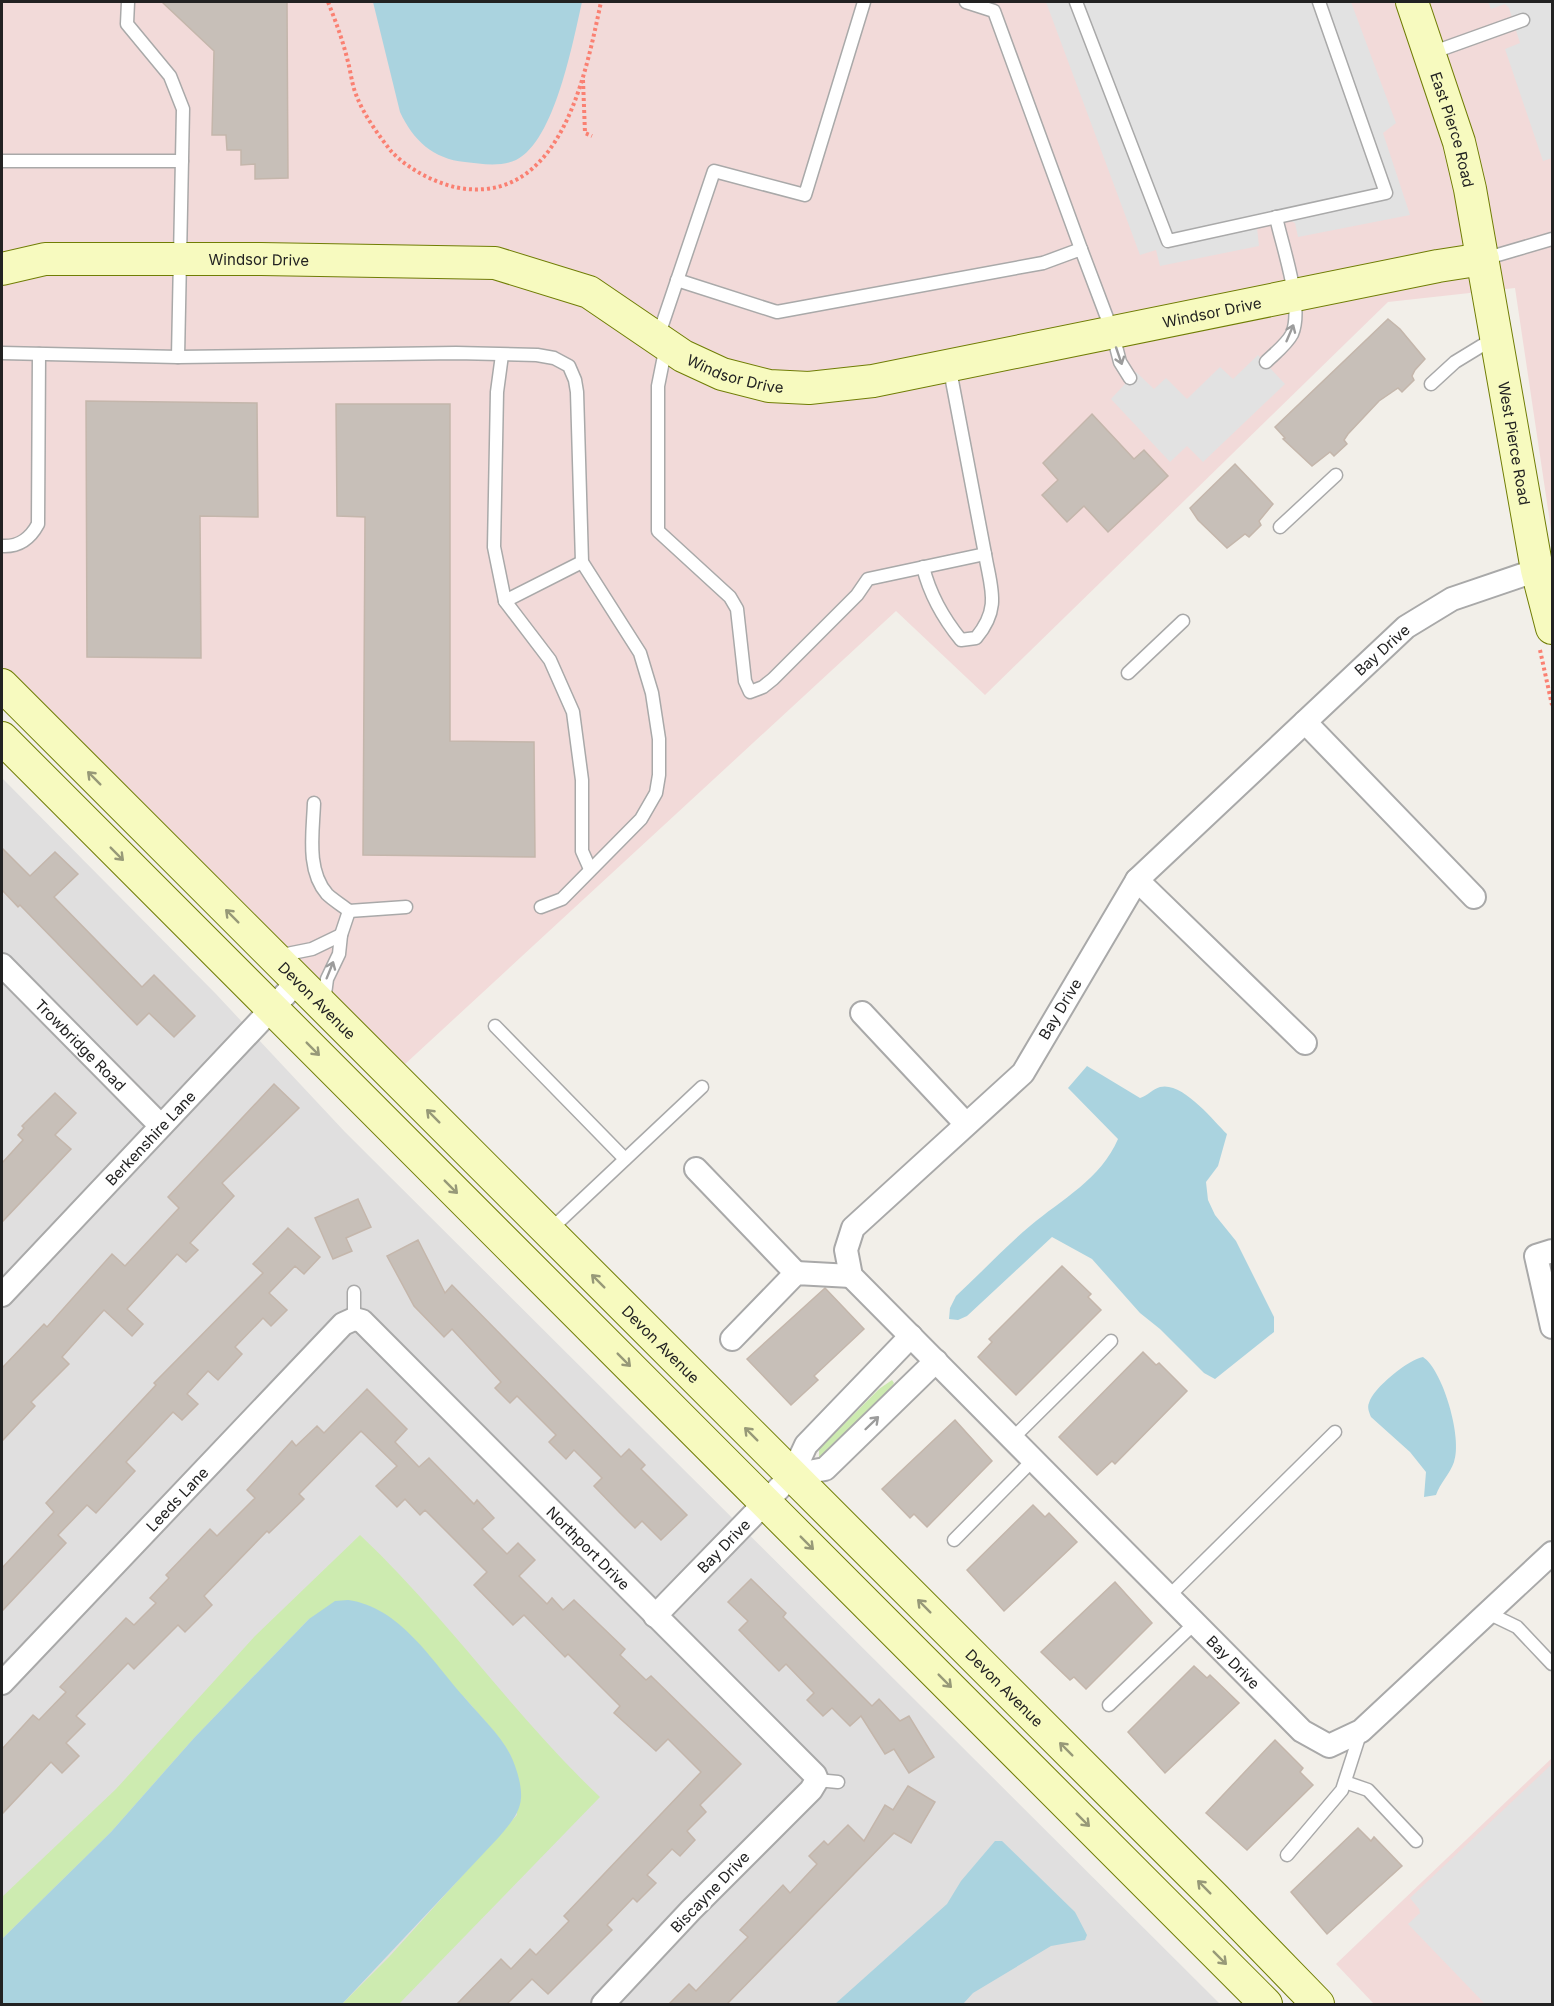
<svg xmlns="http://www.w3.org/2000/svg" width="1554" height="2006" font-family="Inter,sans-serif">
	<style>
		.residential { fill: #e0dfdf }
		.commercial { fill: #f2dad9 }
		.grass { fill: #cdebb0 }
		.parking { fill: #e2e2e2 }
		.water { fill: #aad3df }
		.building { fill: #c7bfb8; stroke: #c4b6ab; stroke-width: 1.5 }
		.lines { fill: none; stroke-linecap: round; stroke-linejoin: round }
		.lane-casing { stroke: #a9a9a9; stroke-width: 15 }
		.street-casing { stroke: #a9a9a9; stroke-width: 26 }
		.secondary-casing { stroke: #707d05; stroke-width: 34 }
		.path { stroke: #fa8072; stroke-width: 4; stroke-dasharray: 3 3; stroke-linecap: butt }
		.lane { stroke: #fff; stroke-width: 12 }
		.street { stroke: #fff; stroke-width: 22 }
		.secondary { stroke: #f7fabf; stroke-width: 32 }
		.oneway { stroke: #9c9c9c }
		.oneway2 { stroke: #979978 }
		.labels { text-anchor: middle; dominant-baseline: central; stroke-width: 5; stroke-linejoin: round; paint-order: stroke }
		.street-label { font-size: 15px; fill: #222; stroke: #fff }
	</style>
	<rect width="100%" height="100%" fill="#f2efe9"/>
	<path class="residential" d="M2,778l214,216 129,138 875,872h-1218z"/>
	<g class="commercial">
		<path d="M2,2h1550v534l-37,-248 -127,14 -403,393 -89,-84 -493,455 -401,-400z"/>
		<path d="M1552,1758v246h-178l-38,-40z"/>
	</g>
	<g class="grass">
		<path d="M892,1380l2,3 -10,14 -62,61 -3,-1v-8l60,-60z"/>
		<path d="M360,1535c87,82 154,181 240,262l-201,207h-57l47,-47 128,-142 -7,-61 -13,-19 -33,-38 -155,-78 -115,119 -83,94 -109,107v-42l114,-108 139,-153z"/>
	</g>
	<g class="parking">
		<path d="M1046,2h305l45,121 -13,10 27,82 -112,22 -3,-14 -4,-2 -34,7 2,18 -99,20 -4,-16 -16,5z"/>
		<path d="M1488,2h64v156l-9,3 -38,-112 15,-6 -11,-35 -4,-4 -14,5z"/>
		<path d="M1258,355l27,29 -82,78 -16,-16 -17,16 -59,-63 25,-27 18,17 12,-11 21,21 33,-32 13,12z"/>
		<path d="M1552,1764v240h-67l-77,-80 12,-11 -1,-4 -9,-11z"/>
	</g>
	<g class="water">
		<path d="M373,2h209c-9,39 -27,139 -66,158 -15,7 -35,4 -51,2 -32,-3 -52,-22 -65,-50z"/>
		<path d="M1087,1066l53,32c7,-2 13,-9 20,-11 22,-6 53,33 67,47l-9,32 -12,16 2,18 7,15 21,26 38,76v15l-59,47 -11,-6 -44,-44 -20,-16 -48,-54 -40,-22 -85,79 -9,4 -9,-1 1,-11 6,-12c25,-23 48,-48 74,-70 32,-27 71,-47 88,-87l-50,-51z"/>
		<path d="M1423,1357c20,13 40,82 31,105 -4,12 -14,21 -18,33l-12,2 2,-25 -16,-20 -39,-35c-2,-5 -4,-10 -2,-14 4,-15 40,-44 54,-46z"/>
		<path d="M348,1600c52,7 84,61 116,97 15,18 35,36 46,57 6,12 12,31 11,44 -1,16 -13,28 -22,39l-157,167h-340v-65l109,-107 83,-94 115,-119 26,-18z"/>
		<path d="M995,1841h7l73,71 12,23 -2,5 -34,6 -78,47 -10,11h-128l112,-100 14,-23z"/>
	</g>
	<g class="building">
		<path d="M162,2h125l1,176 -33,1v-15l-14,1v-15h-14l-1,-15h-14l2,-84z"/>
		<path d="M1388,319l12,10 25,30 -10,11 -3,6 2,4 -12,12 -4,-4 -19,13 -31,33 -4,6 3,4 -13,12 -4,-4 -18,14 -29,-27 2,-1 -10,-11z"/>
		<path d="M86,401l171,2 1,114 -58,-1 1,142 -114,-1z"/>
		<path d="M336,404h114v337l84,1 1,115 -172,-2 2,-338 -28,-1z"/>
		<path d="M1092,414l42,45 10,-9 24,26 -60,56 -24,-26 -17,16 -25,-27 16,-15 -15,-17z"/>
		<path d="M1235,464l38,40 -14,17 2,4 -12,12 -4,-3 -18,14 -29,-28 -8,-12z"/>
		<path d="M2,848l28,28 25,-24 23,22 -24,23 88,90 12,-12 41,41 -21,21 -25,-24 -12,12 -117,-120 -2,2 -16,-17z"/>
		<path d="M274,1084l25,24 -77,75 12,13 -44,47 8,7 -12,12 -9,-8 -50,55 16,15 -11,12 -28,-26 -42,47 7,7 -38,38 4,4 -33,35v-73l42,-44 3,3 65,-73 13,12 54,-58 -11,-11z"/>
		<path d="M55,1093l21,20 -21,22 16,14 -69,73v-59l21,-23 -5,-5 6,-7 -2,-2z"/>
		<path d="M358,1199l13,28 -25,11 6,13 -19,8 -18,-41z"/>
		<path d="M288,1228l32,29 -16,17 -9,-8 -26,27 18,17 -16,16 -8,-8 -28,29 7,7 -24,26 -10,-9 -21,23 11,10 -16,16 -9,-8 -29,31 -18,19 9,9 -39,42 -9,-8 -29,30 8,8 -64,68v-43l52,-56 -8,-9 110,-118 -2,-2 109,-110 -10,-9z"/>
		<path d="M418,1240l27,53 7,-8 169,172 8,-8 16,16 -4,4 46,46 -26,25 -19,-19 -7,7 -16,-16 -25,-26 8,-8 -28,-28 -8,9 -17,-17 7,-7 -39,-39 -7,7 -15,-15 6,-6 -49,-53 -8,8 -30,-31 -27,-50z"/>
		<path d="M1062,1266l29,28 -3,3 13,13 -85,85 -38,-38 14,-15 -3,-3z"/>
		<path d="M825,1288l39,41 -50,47 4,4 -27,25 -44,-46z"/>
		<path d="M1143,1352l13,13 3,-2 28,28 -72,73 -3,-3 -15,14 -38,-38z"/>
		<path d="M367,1389l40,40 -12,13 24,25 10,-9 45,46 3,-4 17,18 -12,11 25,25 11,-11 17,17 -16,16 28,28 5,-6 11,12 11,-10 51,49 -5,6 26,25 5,-4 90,88 -41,41 6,7 -19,19 8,9 -15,16 -8,-7 -25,26 9,8 -19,19 -4,-4 -26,27 5,5 -64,64 -16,-15 -25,25h-50l44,-45 10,10 19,-20 6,6 33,-34 -5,-5 137,-144 -33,-33 -12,12 -42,-38 6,-7 -52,-52 -3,3 -41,-42 -11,10 -39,-40 13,-13 -62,-62 -5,5 -15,-16 -8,8 -21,-21 21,-20 -36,-35 -62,63 5,5 -35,34 -2,-2 -63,65 8,9 -27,27 -7,-7 -44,44 -6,-6 -52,53 9,8 -19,19 13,13 -17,17 -11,-11 -49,52v-65l31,-34 6,5 27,-28 -6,-5 66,-69 8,7 22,-22 -6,-5 19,-20 -3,-3 44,-46 7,7 38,-38 -8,-8 45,-49 4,5 21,-20 7,7z"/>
		<path d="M955,1420l37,41 -65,66 -13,-13 -4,4 -28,-29z"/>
		<path d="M1033,1505l12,12 4,-4 28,29 -73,69 -37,-41z"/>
		<path d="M751,1579l35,34 -3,4 89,89 7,-7 21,22 9,-5 25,41 -25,16 -15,-24 -9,5 -24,-38 -11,10 -18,-18 -9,8 -16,-16 7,-7 -28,-29 -7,7 -40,-41 9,-9 -20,-19z"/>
		<path d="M1115,1582l37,41 -66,66 -12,-12 -4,3 -29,-28z"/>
		<path d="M1194,1666l13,12 3,-3 29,28 -74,70 -37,-41z"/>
		<path d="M1275,1740l28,28 -3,4 13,13 -66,65 -41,-37z"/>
		<path d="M908,1786l27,16 -24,41 -17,-10 -167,171h-58l20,-20 7,7 52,-54 -8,-7 43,-45 7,8 27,-29 -8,-8 15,-15 4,4 20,-20 16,16 21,-36 8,5z"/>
		<path d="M1358,1828l13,13 3,-4 28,29 -75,68 -36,-42z"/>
	</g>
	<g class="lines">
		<g class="lane-casing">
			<g id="lane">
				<path d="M128,2l-1,22 43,52 13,33 -5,248"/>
				<path d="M966,2l28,9 87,238"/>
				<path d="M1076,2l92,239 218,-48 -67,-191"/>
				<path d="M1431,53l92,-33"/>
				<path d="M2,161h180"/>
				<path d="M1484,259l68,-20"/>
				<path d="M677,280l100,32 266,-49 38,-14 31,82 8,31 10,16"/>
				<path d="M658,337l56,-166 91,24 59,-193"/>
				<path d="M666,346l-8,40v145l72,66 7,12 8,72 5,11 13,-5 10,-8 84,-84 11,-16 117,-25 -36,-189"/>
				<path d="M2,353l176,4 278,-4 81,2 17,3 15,8 6,14 2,12 5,170 58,91 12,40 7,46v36l-3,18 -15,26 -79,80 -21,8"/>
				<path d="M502,355l-5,37 -3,155 11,54 45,59 23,52 9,68v71l8,18"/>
				<path d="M1266,362c8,-8 21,-18 26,-28 12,-28 -10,-88 -16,-117"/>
				<path d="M1431,384l24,-22 41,-25"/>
				<path d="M1280,527l56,-52"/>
				<path d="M2,546c17,1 28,-7 36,-22l1,-170"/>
				<path d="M923,567c7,28 20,51 38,73l15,-2c25,-30 15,-49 9,-84"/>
				<path d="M505,601l77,-39"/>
				<path d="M1128,673l55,-52"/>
				<path d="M314,803c-1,29 -8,67 13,91 6,6 15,11 22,17l57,-4"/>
				<path d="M277,956l35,-7 29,-14"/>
				<path d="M324,1002l3,-23 12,-25 2,-19 8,-24"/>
				<path d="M495,1026l130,133"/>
				<path d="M550,1230l152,-143"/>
				<path d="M354,1292v27"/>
				<path d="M1013,1438l98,-97"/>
				<path d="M954,1540l79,-80"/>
				<path d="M1169,1596l166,-164"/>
				<path d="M1488,1613l29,14 35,37"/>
				<path d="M1109,1705l86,-82"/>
				<path d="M817,1780l21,2"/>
				<path d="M1345,1782l23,8 48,51"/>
				<path d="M1287,1855l55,-65 19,-59"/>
			</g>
		</g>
		<g class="street-casing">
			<g id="street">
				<path id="s1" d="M1537,570l-85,29 -46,28 -269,253 -114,193 -170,155 -7,22 5,26 451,455 27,15 32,-15 191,-178"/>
				<path d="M1305,722l169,175"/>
				<path d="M1137,880l168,163"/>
				<path id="s2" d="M2,965l159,161"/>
				<path d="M862,1013l104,111"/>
				<path d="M696,1169l100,104"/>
				<path d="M1552,1251l-16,5 16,71"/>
				<path id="s3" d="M2,1295l296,-314"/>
				<path d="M732,1339l64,-66 55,3"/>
				<path d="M792,1475l33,-6 111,-108"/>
				<path id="s4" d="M655,1616l137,-141 14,-30 105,-109"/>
				<path id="s5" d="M2,1683l341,-359 11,-5 8,2 453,454 2,5 -6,10 -120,120 -88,94"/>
			</g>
		</g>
		<g class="secondary-casing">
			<g id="secondary">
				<path id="s6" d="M1412,2l47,140 11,47 67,381 15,58"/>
				<path id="s7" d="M2,269l43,-10h216l234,4 94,29 94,64 39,18 47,12 40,2 64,-7 565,-115 45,-7"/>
				<path id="s8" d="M2,685l1214,1214 102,105"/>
				<path d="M2,738l1264,1266"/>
			</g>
		</g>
		<g class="path">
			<path d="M328,2c8,20 15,39 20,60 3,11 4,24 9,35 7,18 22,39 34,54 17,19 51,36 76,38 96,9 119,-117 134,-187"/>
			<path d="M583,80l2,53 7,3"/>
			<path d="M1540,650l12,55"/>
		</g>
		<use href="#lane" class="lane"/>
		<use href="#street" class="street"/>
		<use href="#secondary" class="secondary"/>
	</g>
	<defs><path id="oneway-shaft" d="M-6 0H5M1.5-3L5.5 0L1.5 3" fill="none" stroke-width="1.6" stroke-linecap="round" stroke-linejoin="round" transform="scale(1.5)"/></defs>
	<g class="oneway">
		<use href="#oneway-shaft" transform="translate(1290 333) rotate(-67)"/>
		<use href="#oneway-shaft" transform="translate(1119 356) rotate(71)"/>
		<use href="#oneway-shaft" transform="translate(330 970) rotate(-68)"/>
		<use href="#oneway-shaft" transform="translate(872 1423) rotate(-44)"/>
	</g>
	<g class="oneway2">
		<use href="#oneway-shaft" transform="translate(94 778) rotate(-135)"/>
		<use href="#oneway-shaft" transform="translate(117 854) rotate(45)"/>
		<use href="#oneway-shaft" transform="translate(232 916) rotate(-135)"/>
		<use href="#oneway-shaft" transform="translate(313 1049) rotate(45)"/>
		<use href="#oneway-shaft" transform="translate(433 1116) rotate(-135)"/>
		<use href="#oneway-shaft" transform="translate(451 1187) rotate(45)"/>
		<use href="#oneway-shaft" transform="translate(598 1281) rotate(-135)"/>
		<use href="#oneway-shaft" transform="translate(624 1360) rotate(45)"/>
		<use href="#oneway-shaft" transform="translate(751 1434) rotate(-135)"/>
		<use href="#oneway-shaft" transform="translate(807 1543) rotate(45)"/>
		<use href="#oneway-shaft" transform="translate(924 1606) rotate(-135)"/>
		<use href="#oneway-shaft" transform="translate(945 1681) rotate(45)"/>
		<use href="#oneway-shaft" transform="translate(1066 1749) rotate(-135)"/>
		<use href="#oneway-shaft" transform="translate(1083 1820) rotate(45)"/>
		<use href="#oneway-shaft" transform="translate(1204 1887) rotate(-135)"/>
		<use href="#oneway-shaft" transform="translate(1220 1958) rotate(45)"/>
	</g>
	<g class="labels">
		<g class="street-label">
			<text stroke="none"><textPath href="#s6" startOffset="134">East Pierce Road</textPath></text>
			<text stroke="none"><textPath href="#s7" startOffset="258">Windsor Drive</textPath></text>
			<text stroke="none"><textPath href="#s7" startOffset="1248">Windsor Drive</textPath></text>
			<text stroke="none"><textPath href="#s7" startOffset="762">Windsor Drive</textPath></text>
			<text stroke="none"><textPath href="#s6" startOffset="454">West Pierce Road</textPath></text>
			<text transform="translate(1382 650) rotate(-42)">Bay Drive</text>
			<text stroke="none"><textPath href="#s8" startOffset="446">Devon Avenue</textPath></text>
			<text transform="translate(1060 1009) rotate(-59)">Bay Drive</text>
			<text stroke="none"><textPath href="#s2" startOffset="112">Trowbridge Road</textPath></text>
			<text stroke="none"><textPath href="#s3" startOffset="216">Berkenshire Lane</textPath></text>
			<text stroke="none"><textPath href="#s8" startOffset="932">Devon Avenue</textPath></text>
			<text stroke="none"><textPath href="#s5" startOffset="254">Leeds Lane</textPath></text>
			<text stroke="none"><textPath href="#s4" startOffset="98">Bay Drive</textPath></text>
			<text stroke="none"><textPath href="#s5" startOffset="836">Northport Drive</textPath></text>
			<text stroke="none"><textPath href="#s1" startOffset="1560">Bay Drive</textPath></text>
			<text stroke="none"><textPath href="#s8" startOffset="1418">Devon Avenue</textPath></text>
			<text transform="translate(710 1892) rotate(-46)">Biscayne Drive</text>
		</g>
	</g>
	<rect width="1554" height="2006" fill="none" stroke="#222222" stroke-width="6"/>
</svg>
